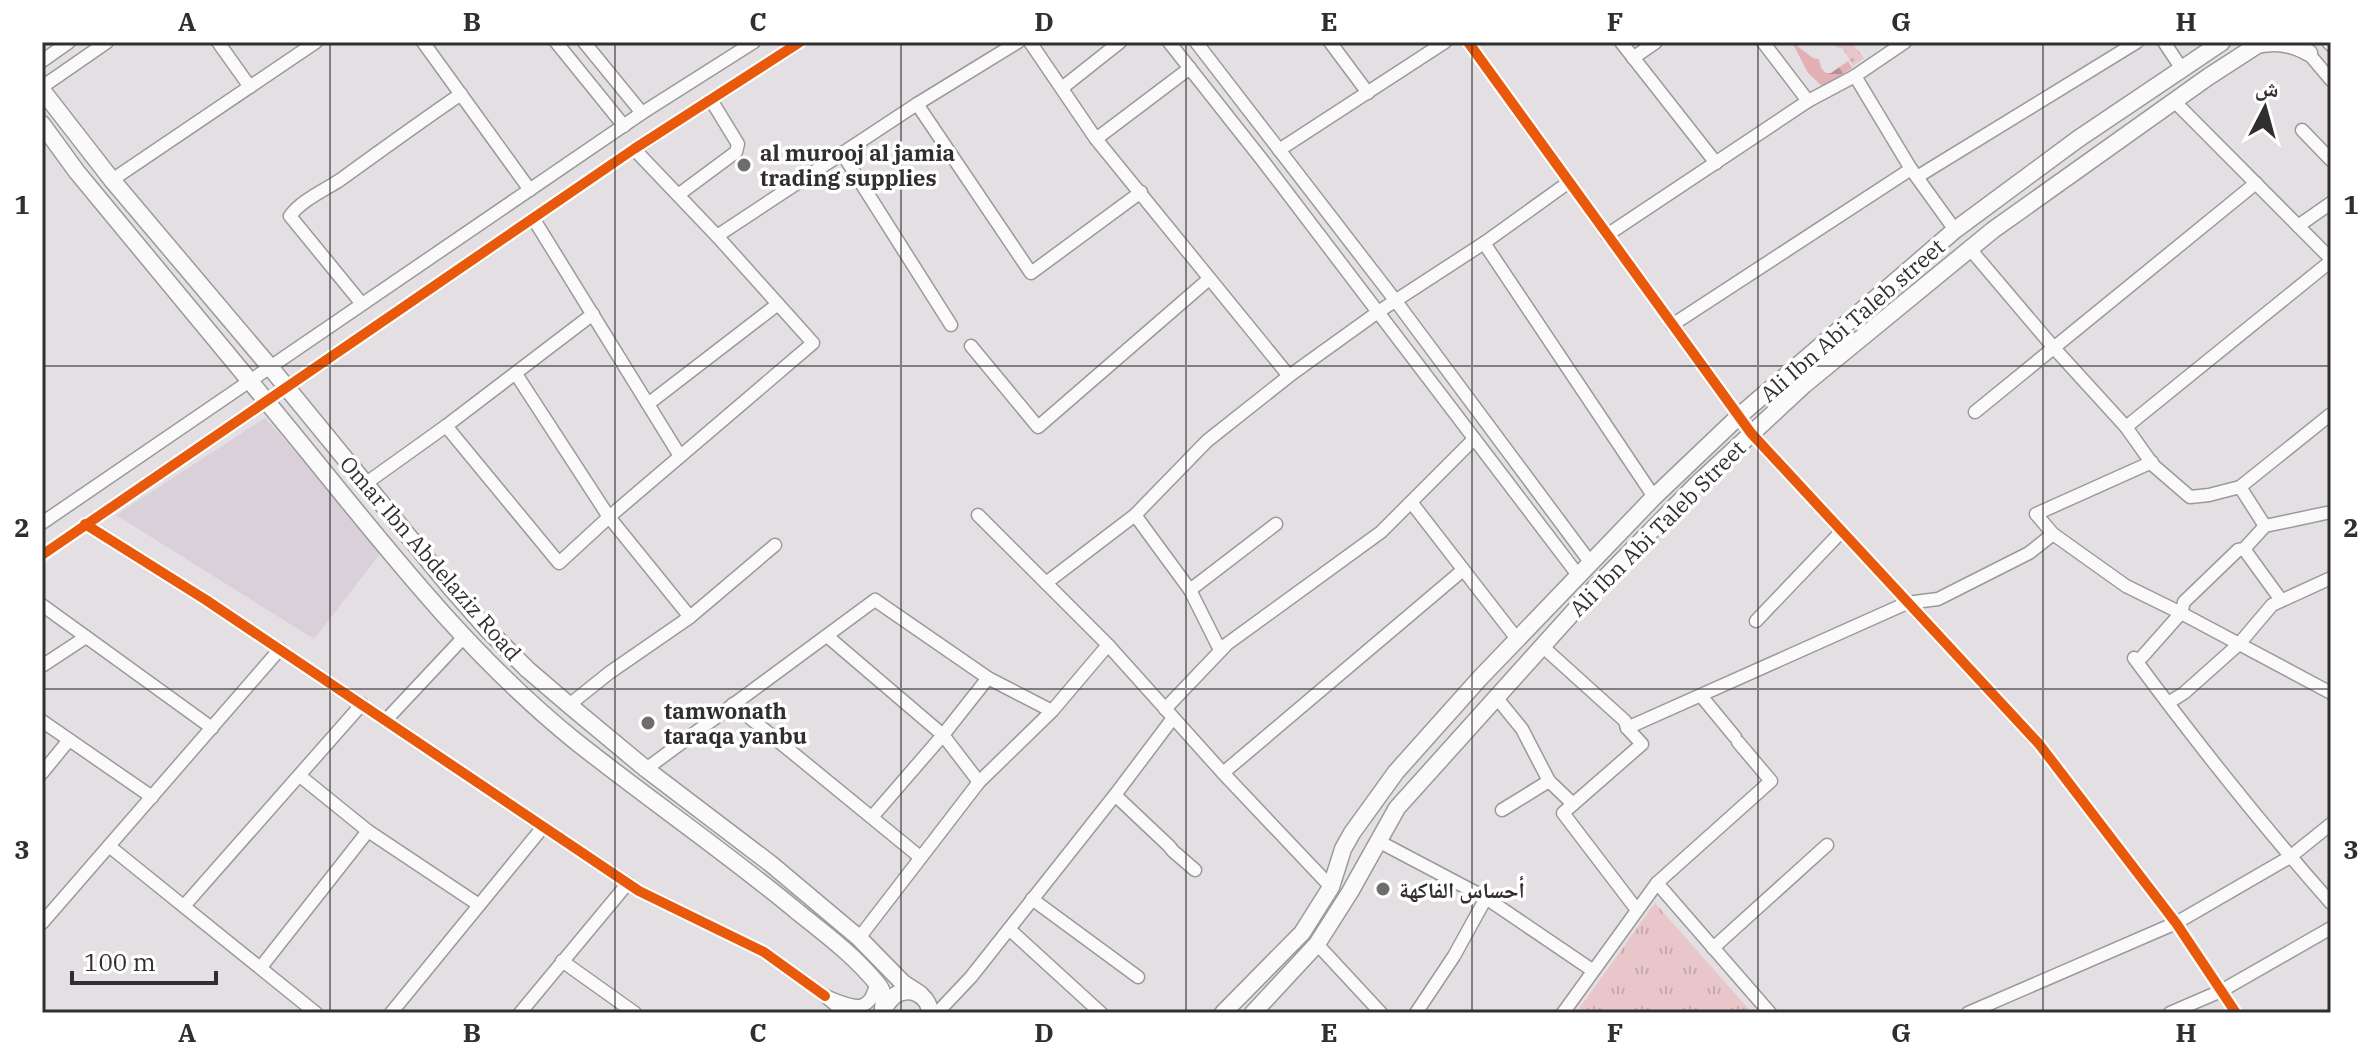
<svg xmlns="http://www.w3.org/2000/svg" width="2373" height="1055" font-family="'IBM Plex Serif','Noto Naskh Arabic',serif">
	<style>
		.built { fill: #d9d0da }
		.grass { fill: url(#grass-dots) }
		.forest { fill: url(#forest-firs) }
		.park { fill: url(#park-tufts) }
		.lines { fill: none; stroke-linecap: round; stroke-linejoin: round }
		.minor-casing { stroke: #9c999c; stroke-width: 15 }
		.major-casing { stroke: #9c999c; stroke-width: 19 }
		.minor { stroke: #fbfafb; stroke-width: 12 }
		.major { stroke: #fbfafb; stroke-width: 16 }
		.cycleway-casing { stroke: #fff; stroke-width: 15 }
		.cycleway { stroke: #e8590c; stroke-width: 10 }
		.grid { fill: none; stroke: #312e31; stroke-width: 2; stroke-opacity: 0.55 }
		.poi-dot { fill: #6f6c6f; stroke: #fff; stroke-width: 3 }
		.labels { text-anchor: middle; dominant-baseline: central; stroke-width: 7; stroke-linejoin: round; paint-order: stroke }
		.poi-label { font-size: 22px; font-weight: bold; fill: #312e31; stroke: #fff; text-anchor: start }
		.street-label { font-size: 22px; fill: #312e31; stroke: #fff }
		.neatline { fill: none; stroke: #312e31; stroke-width: 3 }
		.grid-label { font-size: 26px; text-anchor: middle; font-weight: bold; fill: #312e31 }
	</style>
	<defs>
		<pattern id="grass-dots" width="8" height="8" patternUnits="userSpaceOnUse" patternTransform="scale(2)"><rect width="8" height="8" fill="#e8c6c9"/><path d="M2 2h.1M6 6h.1" fill="none" stroke="#c7aaad" stroke-width="1.8" stroke-linecap="round"/></pattern>
		<pattern id="forest-firs" width="22" height="20" patternUnits="userSpaceOnUse" patternTransform="scale(2)"><rect width="22" height="20" fill="#e4b0b4"/><path d="M5 1l3.5 6h-7zM16 11l3.5 6h-7z" fill="#b99093"/></pattern>
		<pattern id="park-tufts" width="24" height="20" patternUnits="userSpaceOnUse" patternTransform="scale(2)"><rect width="24" height="20" fill="#e8c6c9"/><path d="M3 7l-1-3M5 7V3M7 7l1-3M15 17l-1-3M17 17v-4M19 17l1-3" fill="none" stroke="#c7aaad"/></pattern>
	</defs>
	<rect width="100%" height="100%" fill="#e3dfe3"/>
	<path class="built" d="M265,418l118,132 -69,89 -198,-124z"/>
	<path class="grass" d="M1832,42h19l13,16 -11,8 -10,-17 -6,-2z"/>
	<path class="forest" d="M1792,42l21,16 6,1 2,9 5,5h5l17,-12 4,7 -29,19 -15,-14z"/>
	<path class="park" d="M1655,903l97,110h-176z"/>
	<g class="lines">
		<g class="minor-casing">
			<g id="minor">
				<path d="M218,42l32,45"/>
				<path d="M423,42l107,148"/>
				<path d="M556,42l68,84"/>
				<path d="M584,42l58,71"/>
				<path d="M1030,42l66,97 193,237"/>
				<path d="M1169,42l94,119 315,414"/>
				<path d="M1196,42l199,258 195,262"/>
				<path d="M1330,42l38,51"/>
				<path d="M1468,42l283,391 288,311 137,179 60,90"/>
				<path d="M1621,42l95,121"/>
				<path d="M1763,42l45,59"/>
				<path d="M2164,42l18,27"/>
				<path d="M2328,42l3,3"/>
				<path d="M2304,48l27,32"/>
				<path d="M1633,58l23,-16"/>
				<path d="M42,61l27,-19"/>
				<path d="M1855,76l56,93 44,61"/>
				<path d="M42,87l65,-45"/>
				<path d="M1062,88l58,-46"/>
				<path d="M2174,101l157,158"/>
				<path d="M917,104l114,169 110,-81"/>
				<path d="M2302,130l29,30"/>
				<path d="M1096,139l94,-71"/>
				<path d="M634,149l83,87 200,-132 101,-62"/>
				<path d="M1279,150l166,-108"/>
				<path d="M842,153l109,172"/>
				<path d="M1917,177l220,-135"/>
				<path d="M112,180l204,-138"/>
				<path d="M678,195l58,-43 2,-8 -27,-44"/>
				<path d="M533,218l147,238"/>
				<path d="M2298,226l33,-23"/>
				<path d="M1607,235l201,-134 47,-25 50,-34"/>
				<path d="M1484,243l170,254"/>
				<path d="M1970,249l84,99 72,79 27,38 37,32 19,-2 31,-8 91,-73"/>
				<path d="M362,304l-72,-88c12,-16 33,-25 50,-36 40,-29 80,-58 121,-86"/>
				<path d="M1672,325l239,-156"/>
				<path d="M971,346l67,81 171,-148"/>
				<path d="M516,374l93,143 81,100"/>
				<path d="M648,404l130,-100"/>
				<path d="M1975,412l281,-229"/>
				<path d="M446,426l113,137 50,-46 204,-174 -96,-107"/>
				<path d="M2126,427l205,-166"/>
				<path d="M2152,462l-116,52 17,20 73,52 55,27 150,80"/>
				<path d="M365,484l81,-58 147,-112"/>
				<path d="M2240,487l25,39"/>
				<path d="M1411,502l106,137"/>
				<path d="M978,515l130,130 115,128 108,114"/>
				<path d="M1135,515l55,75 30,60"/>
				<path d="M42,523l600,-410 112,-71"/>
				<path d="M85,524l121,76 433,291 125,61 61,44"/>
				<path d="M2244,549l37,51"/>
				<path d="M42,555l592,-406 166,-107"/>
				<path d="M1046,583l89,-68 72,-74 82,-65 89,-64 106,-69 85,-61"/>
				<path d="M1190,590l86,-66"/>
				<path d="M42,605l170,123"/>
				<path d="M1756,621l85,-89"/>
				<path d="M827,636l116,99 36,47"/>
				<path d="M1542,646l83,75 2,7 15,16 -79,69 74,97"/>
				<path d="M2142,657l39,-44 3,-11 54,-52 6,-1 21,-23 66,-14"/>
				<path d="M2134,658c62,84 128,167 197,245"/>
				<path d="M42,666l44,-29"/>
				<path d="M1496,697l26,32 27,52 24,23"/>
				<path d="M1702,697l33,40"/>
				<path d="M2168,703l16,-10 55,-49 33,-39 59,-27"/>
				<path d="M733,704l187,153"/>
				<path d="M569,705l40,-32 81,-56 85,-72"/>
				<path d="M1165,709l62,-65 154,-112 93,-93"/>
				<path d="M386,720l77,-82"/>
				<path d="M42,721l110,76"/>
				<path d="M1627,728l280,-125 31,-4 91,-46 24,-19"/>
				<path d="M646,769l229,-169 113,78 64,33"/>
				<path d="M42,773l27,-33"/>
				<path d="M1223,773l240,-203"/>
				<path d="M300,776l68,55 111,74"/>
				<path d="M1115,795l54,51 4,5 22,19"/>
				<path d="M1502,810l47,-29"/>
				<path d="M872,817l71,-82 45,-57"/>
				<path d="M1378,841l108,57 106,72"/>
				<path d="M109,846l207,167"/>
				<path d="M1657,883l113,130"/>
				<path d="M1032,899l106,78"/>
				<path d="M184,906l178,-202"/>
				<path d="M42,923l238,-274"/>
				<path d="M1009,929l92,84"/>
				<path d="M859,938l120,-156 73,-71 56,-66"/>
				<path d="M1317,944l64,69"/>
				<path d="M1713,948l114,-103"/>
				<path d="M562,961l73,52"/>
				<path d="M261,967l107,-136"/>
				<path d="M391,1013l152,-186"/>
				<path d="M520,1013l108,-130"/>
				<path d="M845,1013l-20,-17c23,9 45,22 51,-13"/>
				<path d="M937,1013l34,-36 144,-182 58,-77"/>
				<path d="M1416,1013l38,-57 32,-58"/>
				<path d="M1563,1013l94,-130 114,-102 -33,-39"/>
				<path d="M1968,1013l208,-90 114,-66 41,-33"/>
				<path d="M2170,1013l51,-22 110,-63"/>
			</g>
		</g>
		<g class="major-casing">
			<g id="major">
				<path d="M2257,45c20,-4 34,-2 52,8"/>
				<path d="M42,90l70,90 158,187 180,220 37,42 40,40 42,36 77,64 125,95 88,74 44,45 17,11"/>
				<path d="M42,124l35,48c76,92 152,183 227,275 84,103 166,209 270,293 74,59 152,112 225,173 28,22 58,45 80,73 5,7 5,15 4,23"/>
				<path d="M882,1013c3,-7 7,-13 12,-17 16,-11 35,-1 36,17"/>
				<path d="M1223,1013l79,-80 29,-46 12,-38 9,-16 44,-61 84,-94 174,-181 84,-80 217,-187 123,-91 144,-97"/>
				<path d="M1253,1013l64,-69 33,-52 47,-84 196,-218 103,-105 108,-100 189,-155 215,-153 54,-35"/>
			</g>
		</g>
		<use href="#minor" class="minor"/>
		<use href="#major" class="major"/>
		<g class="cycleway-casing">
			<g id="cycleway">
				<path d="M1468,42l283,391 288,311 137,179 60,90"/>
				<path d="M85,524l121,76 433,291 125,61 61,44"/>
				<path d="M42,555l592,-406 166,-107"/>
			</g>
		</g>
		<use href="#cycleway" class="cycleway"/>
	</g>
	<path class="grid" d="M330,42v971M615,42v971M901,42v971M1186,42v971M1472,42v971M1758,42v971M2043,42v971M42,366h2289M42,689h2289"/>
	<g class="poi-dot">
		<circle cx="744" cy="165" r="8"/>
		<circle cx="648" cy="723" r="8"/>
		<circle cx="1383" cy="889" r="8"/>
	</g>
	<g class="labels">
		<g class="poi-label">
			<text x="760" y="152">al murooj al jamia<tspan x="760" dy="25">trading supplies</tspan></text>
			<text x="664" y="710">tamwonath<tspan x="664" dy="25">taraqa yanbu</tspan></text>
			<text x="1399" y="889">أحساس الفاكهة</text>
		</g>
		<g class="street-label">
			<text transform="translate(1852 320) rotate(-41)">Ali Ibn Abi Taleb street</text>
			<text transform="translate(1657 528) rotate(-45)">Ali Ibn Abi Taleb Street</text>
			<text transform="translate(431 558) rotate(49)">Omar Ibn Abdelaziz Road</text>
		</g>
	</g>
	<rect width="2373" height="1055" fill="none" stroke="#ffffff" stroke-width="88"/>
	<g transform="translate(2265 108) rotate(6)" stroke="#ffffff" stroke-width="6" paint-order="stroke">
	<path d="M0-6L14 30L0 20L-14 30Z" fill="#312e31"/>
	<text y="-12" font-size="22" font-weight="bold" text-anchor="middle" fill="#312e31">ش</text>
	</g>
	<path d="M72 971v12h144v-12" fill="none" stroke="#312e31" stroke-width="4"/>
	<text x="84" y="971" font-size="24" fill="#312e31" stroke="#ffffff" stroke-width="6" paint-order="stroke">100 m</text>
	<rect x="44" y="44" width="2285" height="967" class="neatline"/>
	<g class="grid-label">
		<text x="187" y="31">A</text>
		<text x="472" y="31">B</text>
		<text x="758" y="31">C</text>
		<text x="1044" y="31">D</text>
		<text x="1329" y="31">E</text>
		<text x="1615" y="31">F</text>
		<text x="1901" y="31">G</text>
		<text x="2186" y="31">H</text>
		<text x="22" y="214">1</text>
		<text x="2351" y="214">1</text>
		<text x="22" y="537">2</text>
		<text x="2351" y="537">2</text>
		<text x="22" y="859">3</text>
		<text x="2351" y="859">3</text>
		<text x="187" y="1042">A</text>
		<text x="472" y="1042">B</text>
		<text x="758" y="1042">C</text>
		<text x="1044" y="1042">D</text>
		<text x="1329" y="1042">E</text>
		<text x="1615" y="1042">F</text>
		<text x="1901" y="1042">G</text>
		<text x="2186" y="1042">H</text>
	</g>
</svg>
